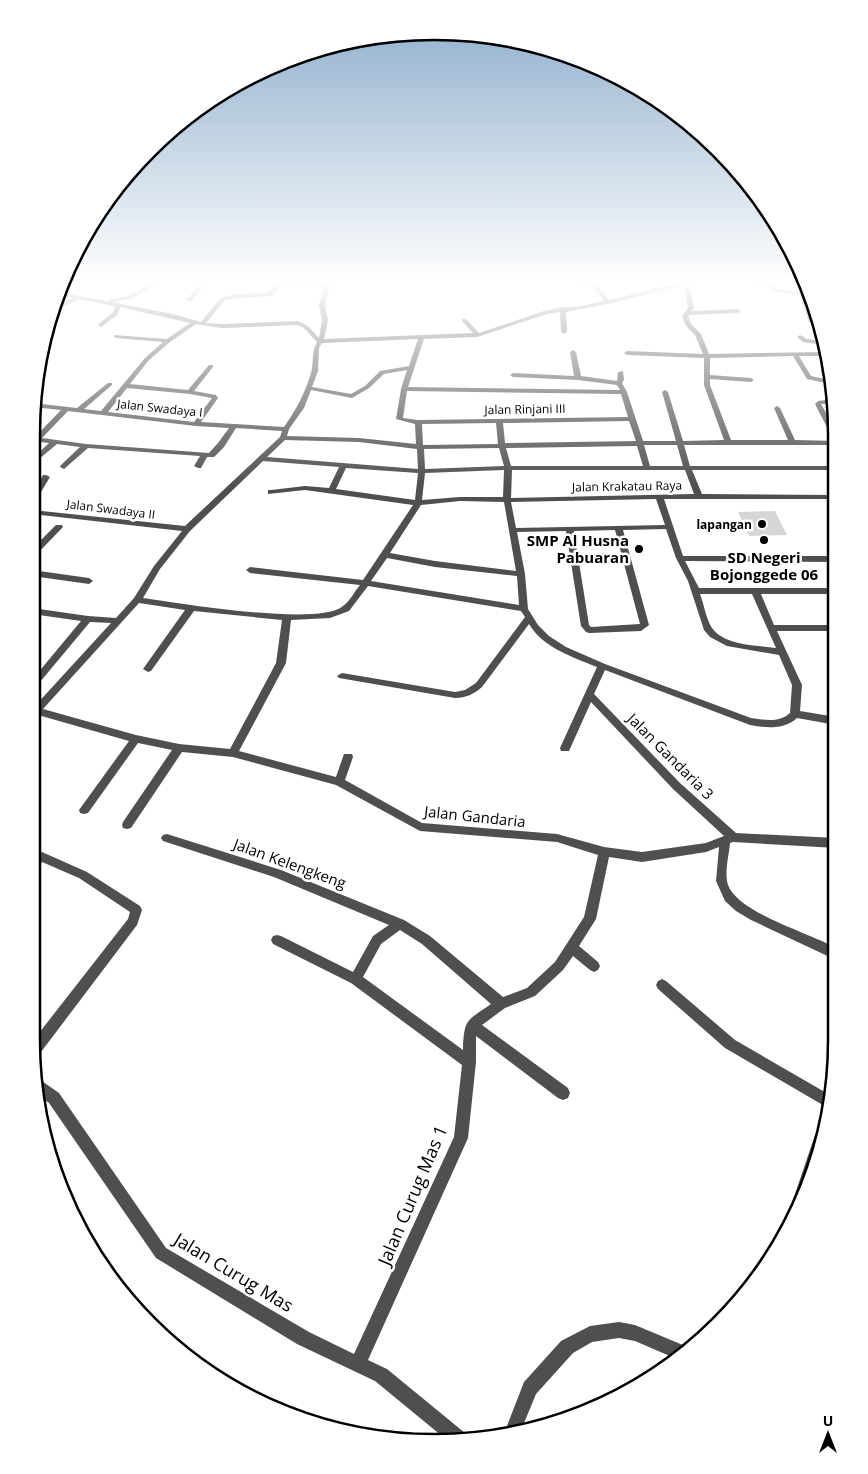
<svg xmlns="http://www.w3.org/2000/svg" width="868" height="1474" font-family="'Open Sans',sans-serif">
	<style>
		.green { fill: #d6d6d6 }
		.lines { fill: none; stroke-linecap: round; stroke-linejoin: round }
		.minor { fill: #4f4f4f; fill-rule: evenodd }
		.tertiary { fill: #4f4f4f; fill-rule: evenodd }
		.poi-dot { fill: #000; stroke: #fff; stroke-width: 2 }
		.labels { text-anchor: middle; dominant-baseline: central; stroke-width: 5; stroke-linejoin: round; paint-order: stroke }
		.far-street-label { font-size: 12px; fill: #000; stroke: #fff }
		.far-poi-label { font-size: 12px; font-weight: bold; fill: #000; stroke: #fff; text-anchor: end }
		.poi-label { font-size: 15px; font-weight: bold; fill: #000; stroke: #fff; text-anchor: end }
		.street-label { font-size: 15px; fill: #000; stroke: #fff }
		.near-street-label { font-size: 18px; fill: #000; stroke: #fff }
		.rim { fill: none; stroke: #000; stroke-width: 2.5 }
	</style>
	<rect width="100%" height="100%" fill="#fff"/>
	<path class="green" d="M775,511l12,24 -38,1 -11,-24z"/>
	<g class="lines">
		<g class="minor">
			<path d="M204,280h6l-19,21h-4v-2z"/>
			<path d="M257,280l67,3 1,-3h6l-6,25 3,15 -4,19 149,-6 -11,-12v-2h4l13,14 65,-22 19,-4h13l28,-6 -10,-13 -14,-3 -3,-5h6l1,3 14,3 11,14 75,-18 1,-2h6l-2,3 5,25 -2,3 46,-2 3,2 -3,2 -49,2 -1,1 3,8 10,10 8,20 116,-2v4h-26l12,20 19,4 1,4 -24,-5 -14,-23 -83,2v17l41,3 3,2 -3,2 -41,-3v6l21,55h57l-14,-32 3,-2 3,2 15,32 41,1v4h-152l6,21h146v4h-144l10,24 134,1v4h-172l19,57h153v6l-151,-1 14,27h137v6h-75l13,31h62v6h-59l25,54 -2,26 36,6v8l-39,-7c-13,12 -31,10 -47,7l-145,-55 -11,24 86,89 56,50 100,5v10l-103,-6 -3,1c-1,13 -6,29 -2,42 10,28 82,48 108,63v12l-85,-40 -15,-9 -11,-10 -9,-20 3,-34 -13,5 -64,10 -33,-5 -13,62 -17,27 19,16 2,4 -2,4 -4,2 -4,-2 -17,-14 -10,14 -28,26 -30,12 -23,17 86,63 2,5 -2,5 -5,2 -5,-2 -82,-62v26l-8,76 -100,222 19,9 78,64 2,4 -19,4 -73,-60 -78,-37 -141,-86 -107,-155 -9,-7 -1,-17 20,14 107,155 143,84 45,22 100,-217 8,-72 -111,-82 -78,-39 -2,-4 2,-4 4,-1 4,1 72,36 20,-36 16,-11 -115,-48 -111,-36 -2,-3 2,-3 4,-1 114,36 123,50 26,16 73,61 24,-9 28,-26 29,-45 14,-62 -41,-13 -137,-11 -84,-46 -103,-28 -51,-5 -51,76 -4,1 -4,-1 -1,-3 1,-3 49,-72 -34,-7 -50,70 -4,1 -4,-1 -1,-3 50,-69 -91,-26 -6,3v-11h2l77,-84 -21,-1 -55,66 -3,1v-9l49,-59 -49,-7v-6l56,8 28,2 18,-20 20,-32 28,-35 -150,-17v-4l153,16 95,-89 2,-6 -46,-3 -12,19 -10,10h-7l-6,11h-3l-4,-2 6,-10 -112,-8 -24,21 -4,-2 1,-2 19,-18 -23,-3 -25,21v-6l17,-16 -17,-2v-4h3l26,-27 -29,-3 1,-4 44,5 31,-25h4v2l-28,24 17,2 44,-53 18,-16 -47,-4 -2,-1v-2l53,4 23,-16 -70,-16 -2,7 -17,13 -3,-2 15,-13 2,-4 -1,-2 -35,-7 -28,14 1,-5 21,-10 -15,-3 1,-3 114,22 28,8 20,-24 15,-4 32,-1 9,-10zM282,283l42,3 -5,19 3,15 -3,18 -11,-12 -10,-5 -76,3 -16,-1 19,-23 11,-2 36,-2zM684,285l4,23 -6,8 4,10 9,9 8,19 -76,-3 -3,2 3,2 77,3v27l20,55 -41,1 -15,-49 -3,-2 -3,2 14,49h-33l-16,-49 -5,-9 2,-3 -1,-9 -5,1 -1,9 -36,-5 -5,-24 -3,-2 -3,2 4,24 -61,-3 -3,2 3,2 65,3 39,5 3,5 -212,-3 16,-48 53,-2 70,-23 13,-2 1,20 3,2 3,-2 -1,-20 42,-8zM196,324l26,4 75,-3 7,3 13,14c-6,10 -3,20 -6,31 -6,20 -15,37 -27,54l-83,-5 17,-24 -2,-3 -22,-4 19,-24v-2h-4l-21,25 -58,-6 19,-24 21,-18zM418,339l-9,27 -29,5 -15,15 -14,8 -39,-7 6,-16 1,-23 3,-5zM407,370l-6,19 -5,30 19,5 1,20 -57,-6 -72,-2 2,-7 15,-21 7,-18 41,8 17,-10 15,-14zM127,388l63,6 22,4 -18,24 -86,-10zM407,391l214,3 7,23 -210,3 -15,-2zM68,411l128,15 33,2 -11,15 -9,10 -123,-9 -44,-6zM629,421l7,20 -131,2 -2,-20zM496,423l2,21 -75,1 -1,-21zM285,440l74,2 58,7 1,20 -151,-12zM644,445h33l6,21h-33zM637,446l6,20h-132l-5,-18zM499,448l5,18 -79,3 -1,-20zM263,461l76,6 -10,21 -24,-2 -34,4h-3v4l37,-4 108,15 -50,75 -113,-13 -4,3 4,3 110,12c-5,6 -10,16 -17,21 -24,21 -165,-3 -200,-8l17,-29 30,-38zM346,468l72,5 -3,27 -79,-11zM504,470l-1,27h-43l-38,3 3,-27zM512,470h173l9,24 -183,4zM656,499l9,26 -149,3 -5,-26zM460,501l44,1 12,69 -81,-10 -45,-8 31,-48zM666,529l10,29 12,23 16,49 6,7 17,9 52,9 13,30 -2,28c-11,10 -25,7 -39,5l-146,-54 -39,-17 -17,-11 -11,-11 -10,-16 -3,-35 -8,-42 49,-1 15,95 5,6 3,1 52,-2 8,-6 -26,-95zM615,530l25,94 -49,3 -2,-2 -15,-94zM387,558l48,9 82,9 2,29 -148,-24zM368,586l153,25 4,6 -49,66 -11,7 -10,2 -113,-19 -5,3 2,2 116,20c11,0 19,-4 27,-11l47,-63c14,24 44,33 68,43l-37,81 1,3h8l22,-49 82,87 51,47 -18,7 -64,9 -38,-5 -47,-13 -135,-11 -77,-43 8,-23 -1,-3h-8l-8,23 -97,-26 47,-88 5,-43 39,-2 19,-7zM700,594h52l24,54c-20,-3 -51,-2 -64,-20 -6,-9 -8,-24 -12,-34zM139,603l46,7 -42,59 5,3 3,-1 43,-60 88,9 -6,43 -46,86 -51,-5 -43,-9 -93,-26zM400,930l22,14 69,60c-24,17 -27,14 -28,46l-100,-73 18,-33z"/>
			<path d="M376,280h6v2l-5,1z"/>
			<path d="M750,280h8l21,9 31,4 2,4 -7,-1 10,25 4,1 1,4 -11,-4 -10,-27 -23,-3z"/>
			<path d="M771,280h33l2,3 -32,-1z"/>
			<path d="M152,283l2,1v2l-21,12 -22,4 -3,-2 21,-4z"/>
			<path d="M800,335l7,4 16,2v4l-20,-3 -6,-5z"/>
			<path d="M834,399l1,4 -14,1 15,26v9l-4,-2 -17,-33 3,-3z"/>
			<path d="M43,475h3l4,2 -15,25h-3v-8z"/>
			<path d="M56,525h6l1,2 -28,29h-3v-7z"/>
			<path d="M32,570l57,8 4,3 -4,3 -57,-8z"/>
			<path d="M42,852l45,20 53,34 2,4 -5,15 -99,131 -4,1 -2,-15 96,-123 2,-7 -51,-34 -37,-16 -11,8 1,-13z"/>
			<path d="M662,979l4,2 69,59 95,55 -2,13 -103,-60 -67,-59 -2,-4 2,-4z"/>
			<path d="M836,1049v18l-3,12 -3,-1c-3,-8 -2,-20 1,-28z"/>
			<path d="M822,1128l1,1 -8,41 -18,36 -2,-1 -2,-5 22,-65 2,-5z"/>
		</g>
		<path class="tertiary" d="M619,1322l16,3 55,23 -11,12 -44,-19 -16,-3 -27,4 -19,11 -37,41 -14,34 -17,3 19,-49 37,-41 29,-15z"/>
	</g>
	<linearGradient id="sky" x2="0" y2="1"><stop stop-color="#8aabca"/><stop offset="0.58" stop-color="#fff"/><stop offset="1" stop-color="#fff" stop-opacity="0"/></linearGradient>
	<rect width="868" height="486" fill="url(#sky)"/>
	<g class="poi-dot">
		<circle cx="762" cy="524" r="5"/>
		<circle cx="764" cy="540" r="5"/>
		<circle cx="639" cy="549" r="5"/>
	</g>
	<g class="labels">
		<g class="far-street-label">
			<text transform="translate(160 408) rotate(6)">Jalan Swadaya I</text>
			<text transform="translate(525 409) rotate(-1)">Jalan Rinjani III</text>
			<text transform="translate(627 486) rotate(-1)">Jalan Krakatau Raya</text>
			<text transform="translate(111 509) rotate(7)">Jalan Swadaya II</text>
		</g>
		<g class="far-poi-label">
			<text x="752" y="524">lapangan</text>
		</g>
		<g class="poi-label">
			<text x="629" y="540">SMP Al Husna<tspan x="629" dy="17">Pabuaran</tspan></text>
			<text x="764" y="557" text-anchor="middle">SD Negeri<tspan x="764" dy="17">Bojonggede 06</tspan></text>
		</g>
		<g class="street-label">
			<text transform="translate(671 756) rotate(45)">Jalan Gandaria 3</text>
			<text transform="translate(475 816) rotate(6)">Jalan Gandaria</text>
			<text transform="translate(290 863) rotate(20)">Jalan Kelengkeng</text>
		</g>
		<g class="near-street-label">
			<text transform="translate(412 1195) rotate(-67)">Jalan Curug Mas 1</text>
			<text transform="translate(234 1272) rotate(31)">Jalan Curug Mas</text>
		</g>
	</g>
	<path d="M0 0H868V1474H0ZM434 40H434A394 394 0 0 1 828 434V1040A394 394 0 0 1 434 1434H434A394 394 0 0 1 40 1040V434A394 394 0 0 1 434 40Z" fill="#fff" fill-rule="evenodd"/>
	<path class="rim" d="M434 40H434A394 394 0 0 1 828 434V1040A394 394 0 0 1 434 1434H434A394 394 0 0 1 40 1040V434A394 394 0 0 1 434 40Z"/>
	<g transform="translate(828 1434)" stroke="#ffffff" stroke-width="4" paint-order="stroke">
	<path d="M0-4L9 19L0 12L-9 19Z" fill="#000000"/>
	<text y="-8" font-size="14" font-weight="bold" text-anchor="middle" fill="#000000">U</text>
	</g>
</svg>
